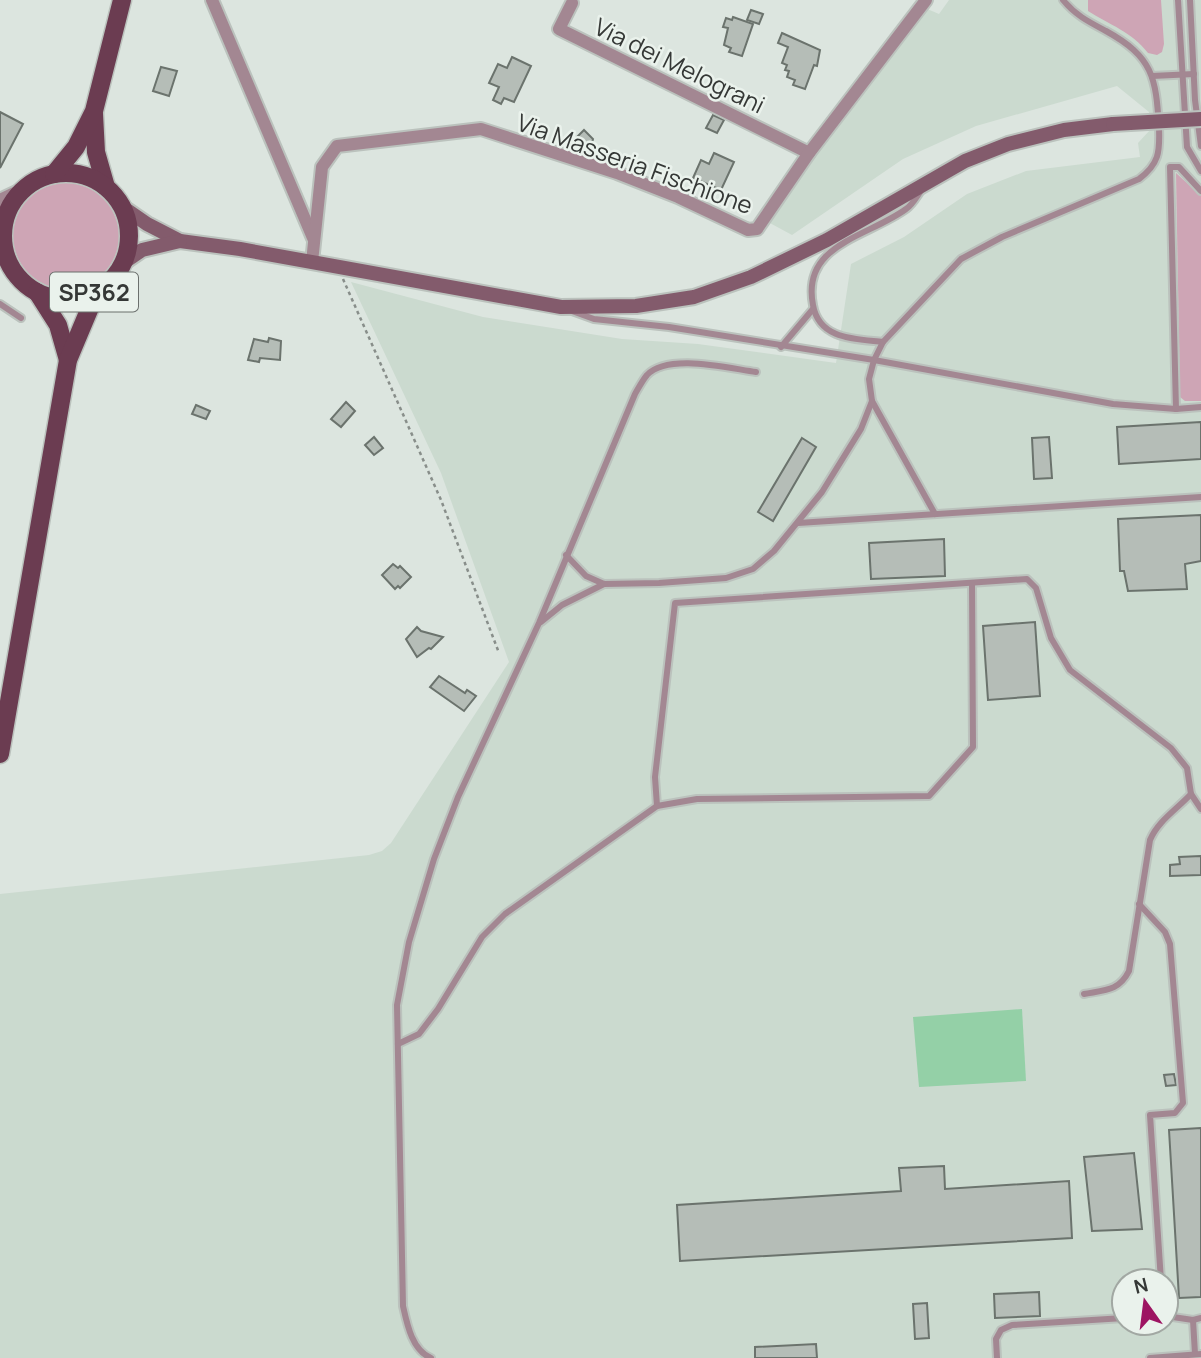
<svg xmlns="http://www.w3.org/2000/svg" width="1201" height="1358" font-family="Manrope,sans-serif">
	<style>
		.built { fill: #cbdacf; fill-rule: evenodd }
		.green { fill: #cea5b5 }
		.water { fill: #94d0a7 }
		.building { fill: #b5bdb7; stroke: #6b736d; stroke-width: 2 }
		.lines { fill: none; stroke-linecap: round; stroke-linejoin: round }
		.service-casing { stroke: #bbc2bd; stroke-width: 10 }
		.minor-casing { stroke: #bbc2bd; stroke-width: 16 }
		.tertiary-casing { stroke: #bbc2bd; stroke-width: 18 }
		.secondary-casing { stroke: #bbc2bd; stroke-width: 18 }
		.primary-casing { stroke: #bbc2bd; stroke-width: 21 }
		.path { stroke: #888e8a; stroke-width: 2.5; stroke-dasharray: 3.5 3.5; stroke-linecap: butt }
		.service { stroke: #a38792; stroke-width: 6 }
		.minor { stroke: #a38792; stroke-width: 12 }
		.tertiary { stroke: #a38792; stroke-width: 14 }
		.secondary { stroke: #835b6c; stroke-width: 14 }
		.primary { stroke: #6b3c51; stroke-width: 18 }
		.secondary-bridge-casing { stroke: #bbc2bd; stroke-width: 18; stroke-linecap: butt }
		.secondary-bridge { stroke: #835b6c; stroke-width: 14 }
		.labels { text-anchor: middle; dominant-baseline: central; stroke-width: 5; stroke-linejoin: round; paint-order: stroke }
		.shield { fill: #eaf2ec; stroke: #6b706d; stroke-width: 2 }
		.shield-label { font-size: 23px; font-weight: bold; fill: #353836 }
		.street-label { font-size: 24px; fill: #353836; stroke: #eaf2ec }
	</style>
	<rect width="100%" height="100%" fill="#dce5df"/>
	<path class="built" d="M949,0h252v1358h-1201v-464l369,-39 13,-4 9,-8 118,-181 -68,-189 -90,-191 132,35 139,22 76,5 138,19 15,-99 53,-27 63,-43 59,-23 114,-14 -2,-14 12,-13 -1,-18 -32,-26 -141,40 -73,33 -111,76 -24,-13 37,-59 120,-155 14,6zM1124,1281h42v42h-42z"/>
	<g class="green">
		<path d="M1088,0h73l3,44 -2,8 -5,3 -9,-2c-16,-21 -38,-28 -60,-42z"/>
		<path d="M1176,173l25,23v205h-16l-5,-4z"/>
		<circle cx="66" cy="236" r="53"/>
	</g>
	<path class="water" d="M1022,1009l4,72 -107,6 -6,-70z"/>
	<g class="building">
		<path d="M751,10l12,4 -4,10 -12,-4z"/>
		<path d="M733,17l20,7 -11,32 -13,-4 2,-4 -7,-3 4,-17 -5,-1 3,-9 6,2z"/>
		<path d="M782,33l38,17 -3,16 -3,-1 -9,24 -12,-4 2,-5 -8,-3 2,-6 -4,-1 2,-5 -5,-2 6,-16 -10,-4z"/>
		<path d="M512,57l19,9 -17,36 -10,-4 -3,6 -8,-4 6,-13 -10,-4 9,-19 9,4z"/>
		<path d="M161,67l16,4 -8,25 -16,-5z"/>
		<path d="M0,112l23,12 -23,44z"/>
		<path d="M713,115l11,5 -7,13 -11,-5z"/>
		<path d="M584,130l9,9 -2,8 -19,-5z"/>
		<path d="M714,153l20,9 -13,28 -28,-12 8,-18 8,4z"/>
		<path d="M269,338l12,3 -1,19 -20,-2 -1,4 -11,-2 6,-21 14,3z"/>
		<path d="M346,402l9,9 -14,16 -10,-8z"/>
		<path d="M196,405l14,6 -4,8 -14,-5z"/>
		<path d="M1201,422v37l-82,5 -2,-37z"/>
		<path d="M374,437l9,11 -9,7 -9,-10z"/>
		<path d="M1049,437l3,41 -18,1 -2,-41z"/>
		<path d="M802,438l14,9 -43,74 -15,-9z"/>
		<path d="M1201,515v46l-16,3 2,25 -59,2 -4,-20h-4l-2,-52z"/>
		<path d="M944,539l1,37 -74,3 -2,-36z"/>
		<path d="M393,564l5,4 2,-2 11,11 -11,11 -2,-2 -3,3 -13,-14z"/>
		<path d="M1035,622l5,74 -52,4 -5,-74z"/>
		<path d="M417,627l4,4 22,6 -12,12 -2,-1 -12,9 -11,-18z"/>
		<path d="M439,676l26,17 2,-3 9,6 -12,15 -34,-24z"/>
		<path d="M1201,856v19l-31,1v-11l10,-1 -1,-7z"/>
		<path d="M1174,1074l2,11 -10,1 -2,-11z"/>
		<path d="M1201,1128v169l-22,1 -10,-168z"/>
		<path d="M1134,1153l8,76 -50,2 -8,-74z"/>
		<path d="M944,1166l1,23 124,-8 3,57 -392,23 -3,-56 224,-14 -2,-23z"/>
		<path d="M1039,1292l1,24 -45,2 -1,-24z"/>
		<path d="M927,1303l2,35 -14,1 -2,-35z"/>
		<path d="M816,1344l1,14h-62v-11z"/>
	</g>
	<g class="lines">
		<g class="service-casing">
			<g id="service">
				<path d="M1178,0l9,147 14,24"/>
				<path d="M1190,0l5,100 6,46"/>
				<path d="M1152,76l42,-2"/>
				<path d="M0,304l21,14"/>
				<path d="M572,311l22,8 75,8 205,33 239,44 63,5 25,-2"/>
				<path d="M883,342c-27,-3 -64,-2 -70,-37 -12,-61 55,-68 93,-96 6,-4 10,-11 14,-17"/>
				<path d="M781,347l32,-38"/>
				<path d="M872,401l63,113"/>
				<path d="M1176,409l-6,-242h9l22,24"/>
				<path d="M798,523l403,-26"/>
				<path d="M566,555l20,21 18,8 55,-1 67,-5 27,-9 21,-18 48,-59 39,-63 11,-28 -3,-22 5,-19 9,-18 78,-83 41,-22 137,-58c20,-15 21,-27 20,-51 -3,-51 -6,-71 -53,-97 -17,-9 -31,-16 -43,-31"/>
				<path d="M541,622l21,-17 42,-21"/>
				<path d="M657,806l-2,-29 20,-174 352,-24 9,9 15,50 19,32 101,78 16,20 4,26 10,15"/>
				<path d="M1139,904l26,28 5,12 13,159 -8,10 -25,2 11,166"/>
				<path d="M1084,994c21,-4 35,-3 45,-23l21,-131c8,-19 26,-30 41,-46"/>
				<path d="M398,1044l21,-10 19,-25 44,-72 23,-23 152,-108 40,-7 232,-3 44,-49 -1,-164"/>
				<path d="M1166,1316l27,4 8,-2"/>
				<path d="M1193,1320l2,34"/>
				<path d="M431,1358c-19,-8 -24,-34 -28,-52l-6,-301 12,-63 25,-83 24,-62 81,-174 96,-229c3,-5 7,-13 12,-19 21,-22 80,-7 109,-3"/>
				<path d="M997,1358l-1,-19 5,-9 11,-5 112,-7"/>
				<path d="M1150,1358l51,-4"/>
			</g>
		</g>
		<g class="minor-casing">
			<g id="minor">
				<path d="M212,0l101,238"/>
				<path d="M572,3l-13,26 250,124"/>
				<path d="M312,262l10,-95 15,-21 144,-17 136,44 61,24 70,33 9,-1 52,-76 117,-153"/>
			</g>
		</g>
		<g class="tertiary-casing">
			<g id="tertiary">
				<path d="M0,201l23,-11"/>
				<path d="M0,246l6,9"/>
			</g>
		</g>
		<g class="secondary-casing">
			<g id="secondary">
				<path d="M121,206l26,18 33,17 60,8 321,58 75,-1 58,-9 57,-20 76,-37 138,-79 43,-17 56,-14 49,-6"/>
				<path d="M123,263l19,-13 38,-9"/>
			</g>
		</g>
		<g class="primary-casing">
			<g id="primary">
				<path d="M94,114l2,38 10,35"/>
				<circle cx="66" cy="236" r="63"/>
				<path d="M54,174l22,-27 18,-36 28,-111"/>
				<path d="M37,292l21,33 10,35"/>
				<path d="M0,754l68,-394 29,-69"/>
			</g>
		</g>
		<path class="path" d="M343,279l98,221 58,153"/>
		<use href="#service" class="service"/>
		<use href="#minor" class="minor"/>
		<use href="#tertiary" class="tertiary"/>
		<use href="#secondary" class="secondary"/>
		<use href="#primary" class="primary"/>
		<g class="secondary-bridge-casing">
			<path id="secondary-bridge" d="M1113,124l88,-5"/>
		</g>
		<use href="#secondary-bridge" class="secondary-bridge"/>
	</g>
	<g class="labels">
		<rect class="shield" x="50" y="272.5" width="88" height="39" rx="5"/>
		<g class="shield-label">
			<text x="94" y="292">SP362</text>
		</g>
		<g class="street-label">
			<text transform="translate(680 65) rotate(26)">Via dei Melograni</text>
			<text transform="translate(635 163) rotate(20)">Via Masseria Fischione</text>
		</g>
	</g>
	<g transform="translate(1145 1302) rotate(346)"><circle r="33" fill="#eaf2ec" stroke="#a2a8a3" stroke-width="2"/>
	<path d="M0-5L12 26L0 18L-12 26Z" fill="#9d1462"/>
	<text y="-10" font-size="19" font-weight="bold" text-anchor="middle" fill="#353836">N</text>
	</g>
</svg>
